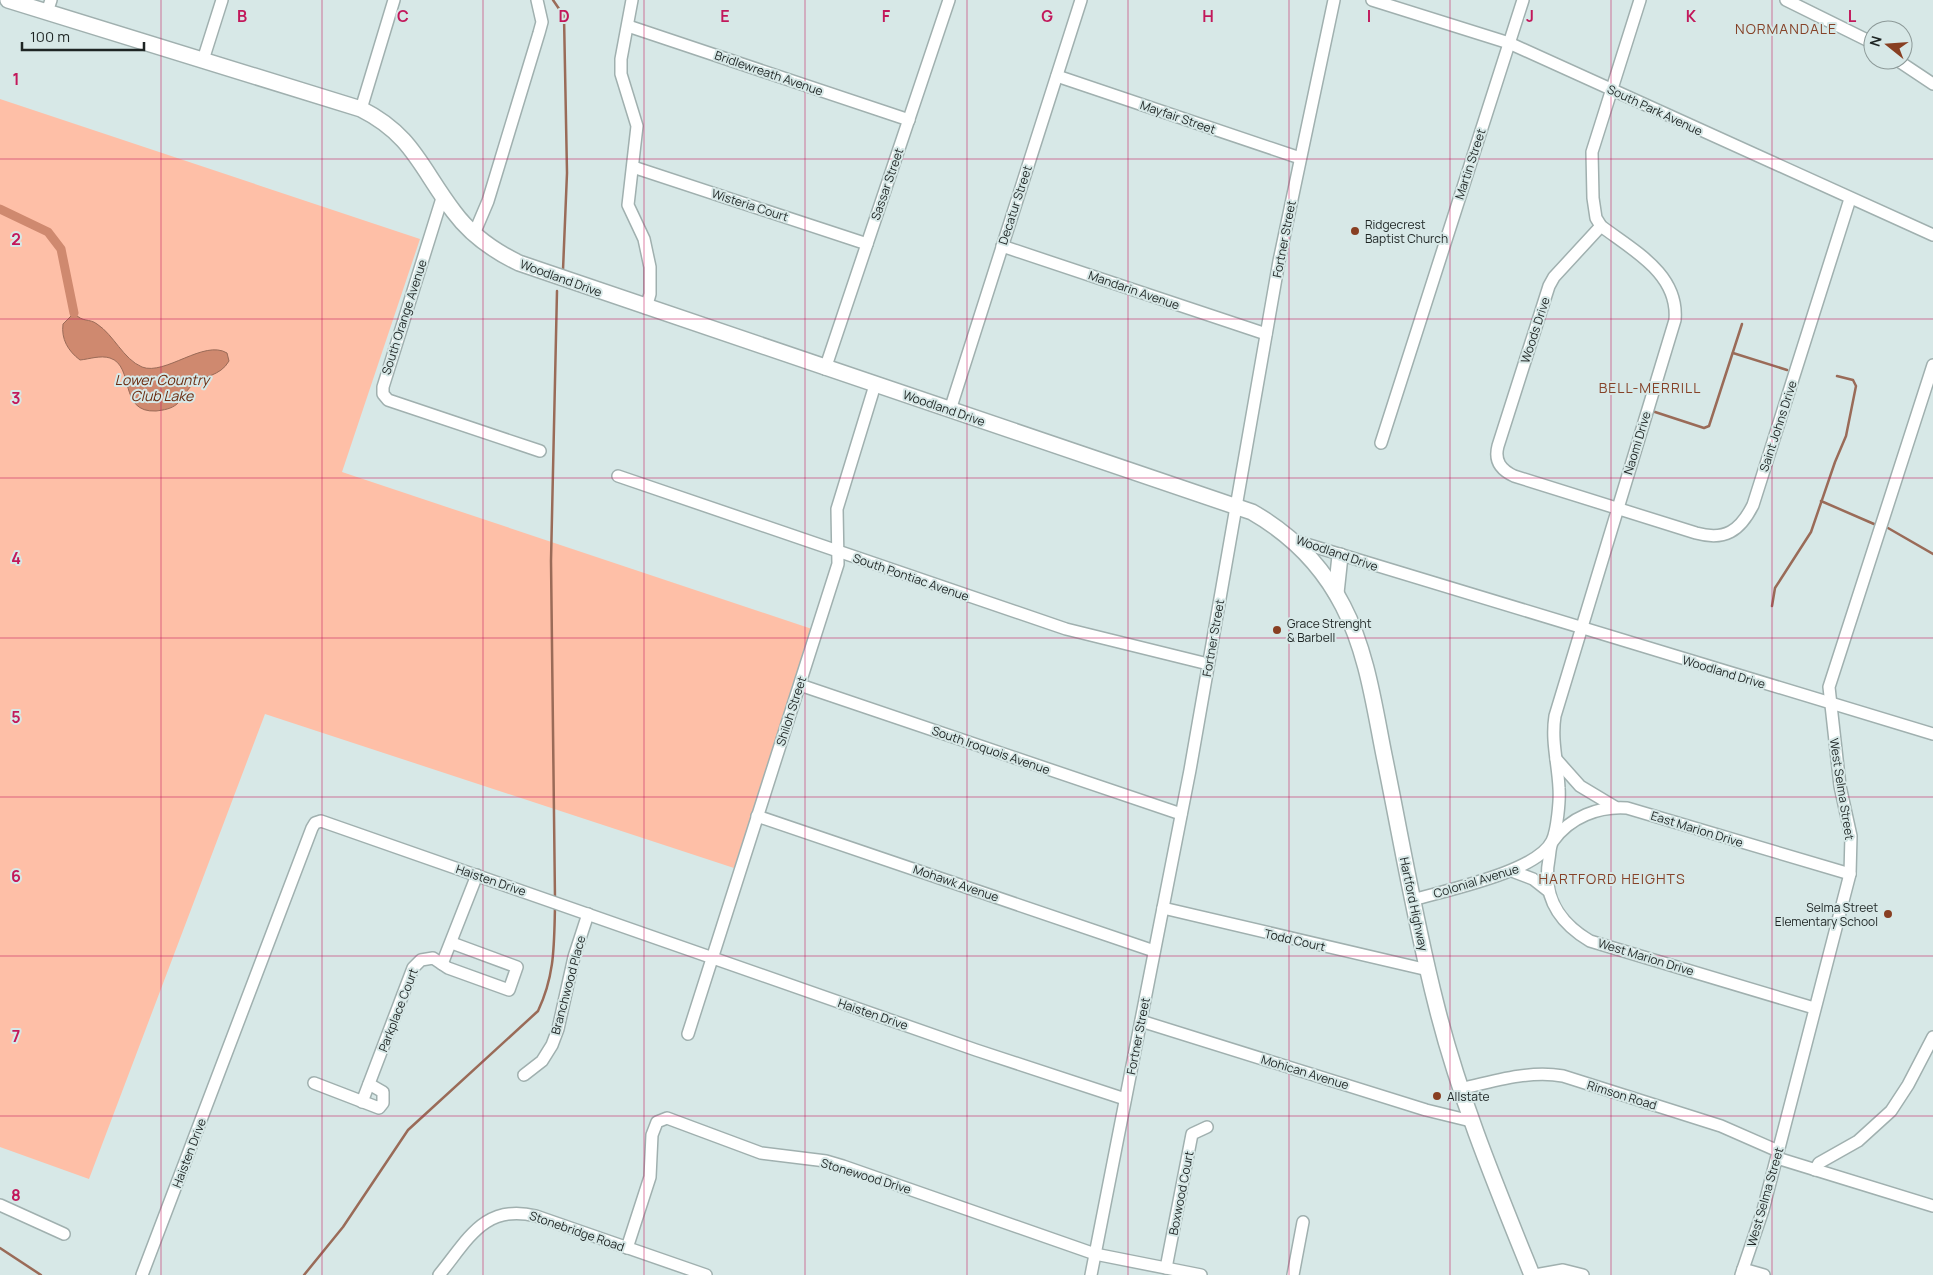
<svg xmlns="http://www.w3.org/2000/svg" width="1933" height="1275" font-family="Manrope,sans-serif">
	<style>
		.green { fill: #febfa7 }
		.water { fill: #cf896f; stroke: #9a6b58 }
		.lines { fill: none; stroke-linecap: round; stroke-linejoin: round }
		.stream { stroke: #9a6b58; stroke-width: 2.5 }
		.canal { stroke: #cf896f; stroke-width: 9 }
		.minor-casing { stroke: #a0b0af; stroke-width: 14 }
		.major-casing { stroke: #a0b0af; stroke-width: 18 }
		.minor { stroke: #fff; stroke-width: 11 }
		.major { stroke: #fff; stroke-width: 15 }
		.grid { fill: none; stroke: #c2185b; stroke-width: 1; stroke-opacity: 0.55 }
		.poi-dot { fill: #883f22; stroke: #d7e8e7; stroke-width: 2 }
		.labels { text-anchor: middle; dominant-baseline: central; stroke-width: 4; stroke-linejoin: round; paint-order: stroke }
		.street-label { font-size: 12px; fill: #1e2524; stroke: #d7e8e7 }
		.poi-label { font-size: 12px; fill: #1e2524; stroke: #d7e8e7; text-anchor: start }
		.neighbourhood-label { font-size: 14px; letter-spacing: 1px; fill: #854228; stroke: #d7e8e7 }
		.water-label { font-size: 14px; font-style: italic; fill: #6a2a0e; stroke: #d7e8e7 }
		.grid-label { font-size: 16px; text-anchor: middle; font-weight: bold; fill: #c2185b; stroke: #d7e8e7; stroke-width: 4; stroke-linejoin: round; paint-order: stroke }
	</style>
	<rect width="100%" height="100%" fill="#d7e8e7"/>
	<path class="green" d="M0,99l420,140 -78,233 470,157 -78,239 -469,-154 -176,465 -89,-32z"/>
	<path class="water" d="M74,313c9,10 15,5 23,11 17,11 26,35 45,43 23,9 62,-28 85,-14l2,8c-9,16 -26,14 -38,25 -5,5 -8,13 -14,18 -6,5 -13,6 -21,7 -38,2 -21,-45 -46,-53 -10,-3 -20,1 -30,2 -12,-9 -19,-21 -17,-36z"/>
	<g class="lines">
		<g class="stream">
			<path d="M553,0l11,16 3,157 -4,97"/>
			<path d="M1733,353l54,17"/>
			<path d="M1652,411l52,17 5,-2 33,-102"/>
			<path d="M1821,501l53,23"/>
			<path d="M1888,528l45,26"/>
			<path d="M1772,606l3,-18 36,-56 24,-70 11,-26 10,-50 -3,-6 -16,-4"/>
			<path d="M555,899l-4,-338 6,-270"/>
			<path d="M0,1248l41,27"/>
			<path d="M304,1275l39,-48 65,-97 130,-119c17,-36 16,-66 17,-104"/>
		</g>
		<path class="canal" d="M0,209l48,23 13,17 13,64"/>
		<g class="minor-casing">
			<g id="minor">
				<path d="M632,0l-11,59v15l16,52 -9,79 16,34 6,28v27l-4,14"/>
				<path d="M1372,0l137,43 424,192"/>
				<path d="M1786,0l87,43"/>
				<path d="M47,12l4,-12"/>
				<path d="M628,26l281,94"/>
				<path d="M203,60l19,-60"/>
				<path d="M1897,60l36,24"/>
				<path d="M1057,76l243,82"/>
				<path d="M361,109l33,-109"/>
				<path d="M633,167l234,77"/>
				<path d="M443,195l-60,192v7l5,6 152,51"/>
				<path d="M1601,226l-47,51 -5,9 -51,160c-4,15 3,24 16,30l182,57c29,8 44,-2 57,-28l97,-306"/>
				<path d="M474,234l14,-33 51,-168 3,-11 -5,-22"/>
				<path d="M1002,246l264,88"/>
				<path d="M825,369l124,-369"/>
				<path d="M950,410l131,-410"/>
				<path d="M1381,443l142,-443"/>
				<path d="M618,476l448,153 142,35"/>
				<path d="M1296,541l637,193"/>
				<path d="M800,685l381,129"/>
				<path d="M1556,759l24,27 35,21"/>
				<path d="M757,816l397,135"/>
				<path d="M1512,871l21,8 14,11"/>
				<path d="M1413,900c33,-10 124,-28 139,-59 5,-10 8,-41 7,-53 -1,-24 -8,-47 -4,-72l120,-396c4,-46 -41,-69 -74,-94l-5,-8 -3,-20 -1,-46 48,-152"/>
				<path d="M1163,908l265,62"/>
				<path d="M442,964l35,-89"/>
				<path d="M1814,1008l-224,-67c-32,-19 -48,-45 -41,-82 1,-6 1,-14 4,-18 17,-24 46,-35 74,-33l223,66"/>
				<path d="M1141,1021l285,89 45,11"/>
				<path d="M688,1034l150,-470 -1,-55 38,-124"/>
				<path d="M524,1075l18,-14 10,-16 6,-16 16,-72 14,-43"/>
				<path d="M314,1083l65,25 4,-5v-11l-14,-8"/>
				<path d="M1460,1089c34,-8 69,-19 103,-13l158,50 57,25"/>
				<path d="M362,1102l51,-134 8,-8 12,-2 15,10 61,22 8,-23 -65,-24"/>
				<path d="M1777,1158l156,48"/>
				<path d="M1815,1170l4,-7 39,-22 33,-30 17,-26 25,-48"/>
				<path d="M0,1205l64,29"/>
				<path d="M627,1248l23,-71 2,-42 5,-13 10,-4 94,35 65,8 17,5 252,88 106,21"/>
				<path d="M1166,1268l26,-134 15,-7"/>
				<path d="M1743,1269l21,6"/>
				<path d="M142,1275l170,-447 3,-5 6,-2 655,229 149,49"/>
				<path d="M439,1275c29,-35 45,-72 97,-59l170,59"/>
				<path d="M1091,1275l99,-505 89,-509 55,-261"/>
				<path d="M1293,1275l10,-53"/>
				<path d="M1535,1275l28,-5 20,5"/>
				<path d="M1741,1275l22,-65 87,-336 1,-38 -11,-50 -11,-99 104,-322"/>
			</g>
		</g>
		<g class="major-casing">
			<g id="major">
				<path d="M8,0l353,109c52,26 60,60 93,103 17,23 40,39 65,51l733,249c40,23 70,53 91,94 24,46 31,99 41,149 17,83 31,167 52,249 23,93 60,182 96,271"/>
				<path d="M1336,593l4,-37"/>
			</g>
		</g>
		<use href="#minor" class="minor"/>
		<use href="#major" class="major"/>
	</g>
	<path class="grid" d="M161,0v1275M322,0v1275M483,0v1275M644,0v1275M805,0v1275M967,0v1275M1128,0v1275M1289,0v1275M1450,0v1275M1611,0v1275M1772,0v1275M0,159h1933M0,319h1933M0,478h1933M0,638h1933M0,797h1933M0,956h1933M0,1116h1933"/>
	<g class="poi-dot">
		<circle cx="1355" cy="231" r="5"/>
		<circle cx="1277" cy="630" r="5"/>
		<circle cx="1888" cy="914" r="5"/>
		<circle cx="1437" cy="1096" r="5"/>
	</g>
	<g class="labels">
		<g class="street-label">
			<text transform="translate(769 73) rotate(19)">Bridlewreath Avenue</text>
			<text transform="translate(1655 110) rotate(25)">South Park Avenue</text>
			<text transform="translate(1178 117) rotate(19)">Mayfair Street</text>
			<text transform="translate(1470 164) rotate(-72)">Martin Street</text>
			<text transform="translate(887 184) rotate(-71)">Sassar Street</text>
			<text transform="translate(750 205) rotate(18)">Wisteria Court</text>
			<text transform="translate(1015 205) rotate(-72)">Decatur Street</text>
			<text transform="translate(1284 239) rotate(-79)">Fortner Street</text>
			<text transform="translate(561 278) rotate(20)">Woodland Drive</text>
			<text transform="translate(1134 290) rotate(19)">Mandarin Avenue</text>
			<text transform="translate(404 317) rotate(-72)">South Orange Avenue</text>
			<text transform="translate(1535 330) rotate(-72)">Woods Drive</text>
			<text transform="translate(944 408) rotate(19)">Woodland Drive</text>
			<text transform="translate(1778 426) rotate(-72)">Saint Johns Drive</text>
			<text transform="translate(1637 443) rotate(-73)">Naomi Drive</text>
			<text transform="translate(1337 553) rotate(19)">Woodland Drive</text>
			<text transform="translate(911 577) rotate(19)">South Pontiac Avenue</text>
			<text transform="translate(1213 638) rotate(-80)">Fortner Street</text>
			<text transform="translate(1724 672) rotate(17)">Woodland Drive</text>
			<text transform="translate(791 711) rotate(-72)">Shiloh Street</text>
			<text transform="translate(991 750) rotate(19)">South Iroquois Avenue</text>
			<text transform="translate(1842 789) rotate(81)">West Selma Street</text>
			<text transform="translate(1697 829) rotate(17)">East Marion Drive</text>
			<text transform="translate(491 880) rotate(19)">Haisten Drive</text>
			<text transform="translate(1476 881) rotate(-17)">Colonial Avenue</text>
			<text transform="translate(956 883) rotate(19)">Mohawk Avenue</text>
			<text transform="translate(1414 904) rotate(78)">Hartford Highway</text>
			<text transform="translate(1295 940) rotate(13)">Todd Court</text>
			<text transform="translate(1646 957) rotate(17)">West Marion Drive</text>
			<text transform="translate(568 985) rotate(-75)">Branchwood Place</text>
			<text transform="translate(398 1010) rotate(-69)">Parkplace Court</text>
			<text transform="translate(873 1014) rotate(19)">Haisten Drive</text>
			<text transform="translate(1138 1036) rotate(-79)">Fortner Street</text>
			<text transform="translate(1305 1072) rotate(17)">Mohican Avenue</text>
			<text transform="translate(1622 1095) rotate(17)">Rimson Road</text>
			<text transform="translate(189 1153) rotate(-69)">Haisten Drive</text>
			<text transform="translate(866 1176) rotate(17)">Stonewood Drive</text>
			<text transform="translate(1181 1193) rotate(-79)">Boxwood Court</text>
			<text transform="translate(1765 1197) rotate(-74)">West Selma Street</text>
			<text transform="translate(577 1231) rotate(19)">Stonebridge Road</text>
		</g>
		<g class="poi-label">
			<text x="1365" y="224">Ridgecrest<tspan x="1365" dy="14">Baptist Church</tspan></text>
			<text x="1287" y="623">Grace Strenght<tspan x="1287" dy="14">&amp; Barbell</tspan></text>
			<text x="1878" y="907" text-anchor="end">Selma Street<tspan x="1878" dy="14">Elementary School</tspan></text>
			<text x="1447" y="1096">Allstate</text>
		</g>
		<g class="neighbourhood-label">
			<text x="1786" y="28">NORMANDALE</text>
			<text x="1650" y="387">BELL-MERRILL</text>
			<text x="1612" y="878">HARTFORD HEIGHTS</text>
		</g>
		<g class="water-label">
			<text x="162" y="379">Lower Country<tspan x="162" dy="16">Club Lake</tspan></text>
		</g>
	</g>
	<g class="grid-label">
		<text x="242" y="22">B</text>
		<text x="403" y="22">C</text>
		<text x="564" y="22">D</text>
		<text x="725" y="22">E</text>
		<text x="886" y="22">F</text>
		<text x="1047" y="22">G</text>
		<text x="1208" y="22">H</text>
		<text x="1369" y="22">I</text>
		<text x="1530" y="22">J</text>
		<text x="1691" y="22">K</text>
		<text x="1852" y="22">L</text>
		<text x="16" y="85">1</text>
		<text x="16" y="245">2</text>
		<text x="16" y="404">3</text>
		<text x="16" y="564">4</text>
		<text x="16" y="723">5</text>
		<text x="16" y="882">6</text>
		<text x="16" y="1042">7</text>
		<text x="16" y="1201">8</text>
	</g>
	<g transform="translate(1888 45) rotate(287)"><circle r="24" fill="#d7e8e7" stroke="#8d9a99"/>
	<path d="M0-4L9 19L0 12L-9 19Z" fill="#883f22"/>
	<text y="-8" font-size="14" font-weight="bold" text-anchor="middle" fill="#1e2524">N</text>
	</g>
	<path d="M22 42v8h122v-8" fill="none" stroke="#1e2524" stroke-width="2.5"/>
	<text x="30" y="42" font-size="15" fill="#1e2524" stroke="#d7e8e7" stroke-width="4" paint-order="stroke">100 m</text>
</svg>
